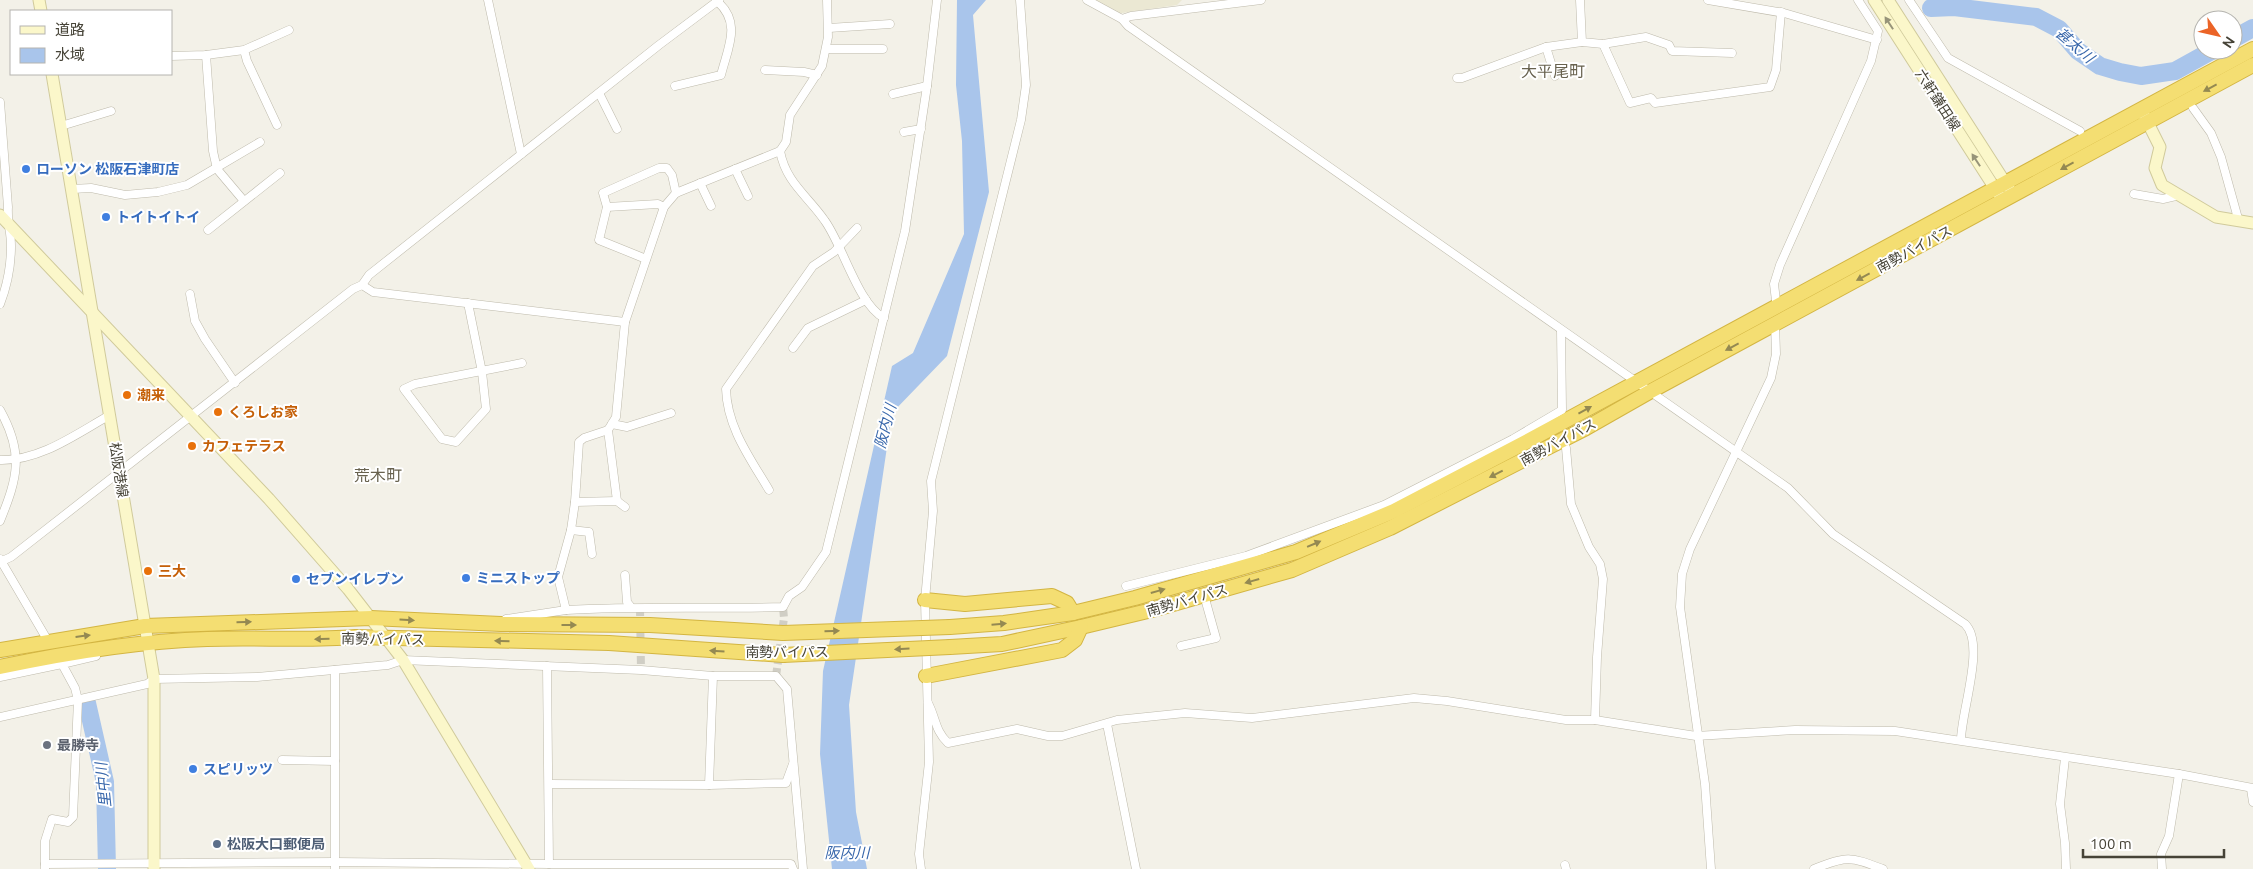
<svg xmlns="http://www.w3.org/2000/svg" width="2253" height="869" font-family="Ubuntu,'Noto Sans JP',sans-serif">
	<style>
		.education { fill: #ebe8d3 }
		.water { fill: #a9c5eb }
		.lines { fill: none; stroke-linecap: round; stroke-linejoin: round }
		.river { stroke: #a9c5eb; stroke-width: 18 }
		.street-tunnel { stroke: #d0cec5; stroke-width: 8; stroke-dasharray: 8 4; stroke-linecap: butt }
		.street-casing { stroke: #bebaab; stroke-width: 9 }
		.secondary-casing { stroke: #d0ca9b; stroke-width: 13 }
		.highway-casing { stroke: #d3b542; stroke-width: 16 }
		.street { stroke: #fff; stroke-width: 8 }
		.secondary { stroke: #fbf7ca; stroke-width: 11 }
		.highway { stroke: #f4de72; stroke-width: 14 }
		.highway-bridge-casing { stroke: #d3b542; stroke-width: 16; stroke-linecap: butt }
		.highway-bridge { stroke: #f4de72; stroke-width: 14 }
		.oneway { fill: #979479 }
		.oneway2 { fill: #948952 }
		.shop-dot { fill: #3f7fe0; stroke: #fff; stroke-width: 2 }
		.food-dot { fill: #e8710a; stroke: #fff; stroke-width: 2 }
		.worship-dot { fill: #6b7280; stroke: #fff; stroke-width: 2 }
		.service-dot { fill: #5c6f8a; stroke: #fff; stroke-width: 2 }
		.labels { text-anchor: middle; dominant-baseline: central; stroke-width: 4; stroke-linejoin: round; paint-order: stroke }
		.street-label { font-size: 14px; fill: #464337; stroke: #fff }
		.shop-label { font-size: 14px; font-weight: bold; fill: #366cbe; stroke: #fff; text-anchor: start }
		.food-label { font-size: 14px; font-weight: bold; fill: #c56008; stroke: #fff; text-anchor: start }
		.worship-label { font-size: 14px; font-weight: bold; fill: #5b616d; stroke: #fff; text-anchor: start }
		.service-label { font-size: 14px; font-weight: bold; fill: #4e5e75; stroke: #fff; text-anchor: start }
		.water-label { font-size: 15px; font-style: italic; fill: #3867ab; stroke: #fff }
		.quarter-label { font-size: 16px; fill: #68624f; stroke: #fff }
	</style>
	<rect width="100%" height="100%" fill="#f3f1e8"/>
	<path class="education" d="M1093,0h89l-5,5 -62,9z"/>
	<path class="water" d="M957,0h29l-13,15 16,177 -42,164 -55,57 -43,292 7,107 11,57h-35l-12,-115 3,-83 69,-305 21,-13 51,-119 -2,-93 -6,-56z"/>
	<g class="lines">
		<g class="river">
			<path d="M1931,8l23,-1 82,10 23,12 19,22 22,15 20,6 21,4 34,-5 38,-21"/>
			<path d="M2233,39l20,-11"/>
			<path d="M87,703l18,79 2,87"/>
		</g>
		<g class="street-tunnel">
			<path d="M640,608l1,62"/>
			<path d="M776,676l8,-58 -1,-11"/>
		</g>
		<g class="street-casing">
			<g id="street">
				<path d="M488,0l33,154"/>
				<path d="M1087,0l35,19 9,-3 130,-16"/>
				<path d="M1580,0l2,42 21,2 43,-7 23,8 3,6 60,2"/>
				<path d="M1708,0l76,13 93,27"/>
				<path d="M1909,0l39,58 132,73"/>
				<path d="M1122,19l6,7 660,462 45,46 132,90c21,20 -4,88 -4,116"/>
				<path d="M829,28l61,-4"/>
				<path d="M1603,44l27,59 21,-5 4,5 115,-16 6,-17 5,-58"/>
				<path d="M1546,47l9,29"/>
				<path d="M826,49h57"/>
				<path d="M244,50l3,11 30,64"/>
				<path d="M206,55l7,96 4,18 27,32"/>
				<path d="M171,56l35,-1 38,-5 45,-20"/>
				<path d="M765,70l39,2 13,3"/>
				<path d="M1457,78h5l84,-31 36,-5"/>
				<path d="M675,86l46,-11c7,-28 21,-52 -4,-74"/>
				<path d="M599,93l18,36"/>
				<path d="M893,94l34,-8"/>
				<path d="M0,102l8,105c-1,15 3,25 3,39 0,19 -4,40 -11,58"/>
				<path d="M2193,108l18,25 10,24 18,65"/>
				<path d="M61,126l50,-15"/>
				<path d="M904,132l17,-3"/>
				<path d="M780,151c6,32 28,45 45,70 18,25 33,83 59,97"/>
				<path d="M735,169l13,27"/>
				<path d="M700,183l11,23"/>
				<path d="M72,189l19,-1 34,7 33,-3 29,-7 73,-43"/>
				<path d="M2134,194l29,5 17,-4"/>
				<path d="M607,207l51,-3 6,3"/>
				<path d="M208,230l72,-57"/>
				<path d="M646,259l-47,-19 8,-33 -4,-14 56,-25h8l5,7 4,18"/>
				<path d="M362,285l11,7 252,30"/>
				<path d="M190,294l5,27 10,18 30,44"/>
				<path d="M468,303l14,69 4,37 -30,33 -14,-3 -38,-50 11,-5 107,-21"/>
				<path d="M1777,309l-3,-25 6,-19 91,-204 7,-30 -20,-31"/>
				<path d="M793,348l15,-20 58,-28"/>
				<path d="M0,410c24,43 18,67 0,111"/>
				<path d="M612,424l15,3 44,-14"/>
				<path d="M608,430l9,71"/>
				<path d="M1566,448l5,56 18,43 11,17 3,15 -6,78 -2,63"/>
				<path d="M0,460c40,1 76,-26 110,-45"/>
				<path d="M769,490c-19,-32 -42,-63 -43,-101l87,-123 21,-14 23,-24"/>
				<path d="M575,502l42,-1 8,6"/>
				<path d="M571,530l18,2 3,22"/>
				<path d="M0,559l48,82"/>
				<path d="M2,561l9,-4 342,-268 9,-4 7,-10 290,-230 60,-45"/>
				<path d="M625,575l2,27 4,5"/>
				<path d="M1126,586l120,-30 138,-51 129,-66 49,-29 -1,-80"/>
				<path d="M566,610c72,-4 145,-1 217,-3l6,-11 13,-9 24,-35 79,-321 22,-145 10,-86"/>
				<path d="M506,619l60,-9 -8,-33 13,-47 4,-28 4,-60 5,-4 24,-8 8,-13 9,-95 39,-115 12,-14 104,-42 6,-9 4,-27 32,-49 6,-29 -1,-37"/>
				<path d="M1181,646l35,-8 -12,-43"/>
				<path d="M0,677l62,-13"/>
				<path d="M928,703c8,15 7,28 20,40l69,-14 31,7h14l55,-16 68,-7 67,5 162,-20 33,3 119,19h29l101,16 99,-6 100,1 284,43 74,14"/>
				<path d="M0,717l147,-33 7,-5 103,-2 131,-12 15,-5 238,10 72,6h63l11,13 16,180"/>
				<path d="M1107,724l29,145"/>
				<path d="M2065,758l-5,46 5,39 1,26"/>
				<path d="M282,760l53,1"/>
				<path d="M549,784l160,1 77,-2 7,-19"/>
				<path d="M709,785l4,-109"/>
				<path d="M2251,789l2,13"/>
				<path d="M45,864v-23l7,-22 16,3 5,-5 5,-117 -3,-12 -13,-24 34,-8 -1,-6"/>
				<path d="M549,864h242l2,5"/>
				<path d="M1565,865l1,4"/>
				<path d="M45,869v-5l290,-2 214,2 -2,-198"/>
				<path d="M335,869v-199"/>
				<path d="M921,869l-2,-15 10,-92 -4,-162 8,-89 -2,-30 90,-361 5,-35 -6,-85"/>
				<path d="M1711,869l-6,-85 -25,-177 2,-33 8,-25 81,-171 5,-24 -1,-31"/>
				<path d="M1814,869c33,-14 37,-12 69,0"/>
				<path d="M2162,869l-1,-15 8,-18 10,-62"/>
			</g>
		</g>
		<g class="secondary-casing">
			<g id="secondary">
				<path d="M39,0l2,11"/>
				<path d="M1874,0l129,201"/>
				<path d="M1888,0l122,190"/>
				<path d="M52,74l102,605v190"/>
				<path d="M2144,115l16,32 -5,21 7,17 54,32 37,6"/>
				<path d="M0,215l269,284 79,90 55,71 126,209"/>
			</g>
		</g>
		<g class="highway-casing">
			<g id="highway">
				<path d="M925,600l40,4 87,-8 15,7 6,10"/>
				<path d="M950,627l54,-4 69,-10 62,-15 161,-46 98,-41 132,-69 727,-393"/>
				<path d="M950,647l52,-3 79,-17 71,-17 140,-40 98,-42 196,-100 65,-37 602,-326"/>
				<path d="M0,650l145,-24 226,-8 130,6 149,1 133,8"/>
				<path d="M0,667c66,-14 139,-26 207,-28 49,-2 99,2 148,-2l254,6 174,12"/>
				<path d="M926,676l136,-26 13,-10 6,-13"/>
			</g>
		</g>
		<use href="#street" class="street"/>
		<use href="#secondary" class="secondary"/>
		<use href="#highway" class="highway"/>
		<g class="highway-bridge-casing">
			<g id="highway-bridge">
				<path d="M783,633l167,-6"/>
				<path d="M783,655l167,-8"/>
			</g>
		</g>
		<use href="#highway-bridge" class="highway-bridge"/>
	</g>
	<defs><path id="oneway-solid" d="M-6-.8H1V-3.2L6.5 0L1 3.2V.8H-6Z" transform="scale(1.25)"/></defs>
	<g class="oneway">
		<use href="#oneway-solid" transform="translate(1889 23) rotate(-123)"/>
		<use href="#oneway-solid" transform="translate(1976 160) rotate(-123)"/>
	</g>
	<g class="oneway2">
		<use href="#oneway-solid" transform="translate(2210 88) rotate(152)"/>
		<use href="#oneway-solid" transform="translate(2067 166) rotate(151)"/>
		<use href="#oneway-solid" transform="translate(1863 277) rotate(152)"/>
		<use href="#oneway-solid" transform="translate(1732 347) rotate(152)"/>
		<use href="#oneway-solid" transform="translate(1585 410) rotate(-29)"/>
		<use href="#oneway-solid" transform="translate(1496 474) rotate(153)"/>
		<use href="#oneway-solid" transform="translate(1314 544) rotate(-23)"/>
		<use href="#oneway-solid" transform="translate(1252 581) rotate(164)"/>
		<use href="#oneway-solid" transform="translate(1158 591) rotate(-16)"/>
		<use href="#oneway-solid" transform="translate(407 620) rotate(3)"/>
		<use href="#oneway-solid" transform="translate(244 622) rotate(-2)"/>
		<use href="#oneway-solid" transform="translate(999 624) rotate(-5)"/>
		<use href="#oneway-solid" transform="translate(569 625)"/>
		<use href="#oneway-solid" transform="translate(832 631) rotate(-2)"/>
		<use href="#oneway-solid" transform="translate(83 636) rotate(-7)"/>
		<use href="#oneway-solid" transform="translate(322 639) rotate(179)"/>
		<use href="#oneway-solid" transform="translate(502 641) rotate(-179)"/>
		<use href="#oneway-solid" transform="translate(902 649) rotate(177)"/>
		<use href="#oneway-solid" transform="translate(717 651) rotate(-176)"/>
	</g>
	<g class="shop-dot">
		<circle cx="26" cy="169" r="5"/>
		<circle cx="106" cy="217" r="5"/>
		<circle cx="466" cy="578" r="5"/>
		<circle cx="296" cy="579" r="5"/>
		<circle cx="193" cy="769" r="5"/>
	</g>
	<g class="food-dot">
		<circle cx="127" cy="395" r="5"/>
		<circle cx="218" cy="412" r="5"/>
		<circle cx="192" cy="446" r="5"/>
		<circle cx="148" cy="571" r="5"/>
	</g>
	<circle class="worship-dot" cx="47" cy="745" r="5"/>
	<circle class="service-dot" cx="217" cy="844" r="5"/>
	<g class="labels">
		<g class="street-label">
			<text transform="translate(1938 100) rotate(57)">六軒鎌田線</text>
			<text transform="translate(1914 249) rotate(-28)">南勢バイパス</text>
			<text transform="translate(1558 442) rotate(-28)">南勢バイパス</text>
			<text transform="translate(119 470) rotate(81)">松阪港線</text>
			<text transform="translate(1187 600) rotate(-16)">南勢バイパス</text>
			<text transform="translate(383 639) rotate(1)">南勢バイパス</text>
			<text x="787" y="652">南勢バイパス</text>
		</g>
		<g class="shop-label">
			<text x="36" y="169">ローソン 松阪石津町店</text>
			<text x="116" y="217">トイトイトイ</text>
			<text x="476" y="578">ミニストップ</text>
			<text x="306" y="579">セブンイレブン</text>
			<text x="203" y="769">スピリッツ</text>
		</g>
		<g class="food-label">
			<text x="137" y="395">潮来</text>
			<text x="228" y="412">くろしお家</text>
			<text x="202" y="446">カフェテラス</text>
			<text x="158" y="571">三大</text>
		</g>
		<g class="worship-label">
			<text x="57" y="745">最勝寺</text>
		</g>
		<g class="service-label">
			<text x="227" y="844">松阪大口郵便局</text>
		</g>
		<g class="water-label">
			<text transform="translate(2075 45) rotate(41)">甚太川</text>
			<text transform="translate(885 426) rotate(-75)">阪内川</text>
			<text transform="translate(103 785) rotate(-96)">里中川</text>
			<text x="847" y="852">阪内川</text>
		</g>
		<g class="quarter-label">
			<text x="1553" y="71">大平尾町</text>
			<text x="378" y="475">荒木町</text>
		</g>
	</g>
	<rect x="10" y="10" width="162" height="65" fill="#ffffff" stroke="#b5b4af"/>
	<rect x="20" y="26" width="25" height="8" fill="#fbf7ca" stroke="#b5b4af"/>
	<text x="55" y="35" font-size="15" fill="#464337">道路</text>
	<rect x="20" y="48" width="25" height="15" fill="#a9c5eb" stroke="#b5b4af"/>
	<text x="55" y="60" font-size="15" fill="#464337">水域</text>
	<g transform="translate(2218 35) rotate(124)"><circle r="24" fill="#ffffff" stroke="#b5b4af"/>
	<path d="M0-4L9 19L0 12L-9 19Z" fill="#eb6427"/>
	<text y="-8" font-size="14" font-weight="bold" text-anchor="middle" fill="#464337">N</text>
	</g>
	<path d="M2083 849v8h141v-8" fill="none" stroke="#464337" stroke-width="2.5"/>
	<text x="2090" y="849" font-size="15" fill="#464337" stroke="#ffffff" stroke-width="4" paint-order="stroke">100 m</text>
</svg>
